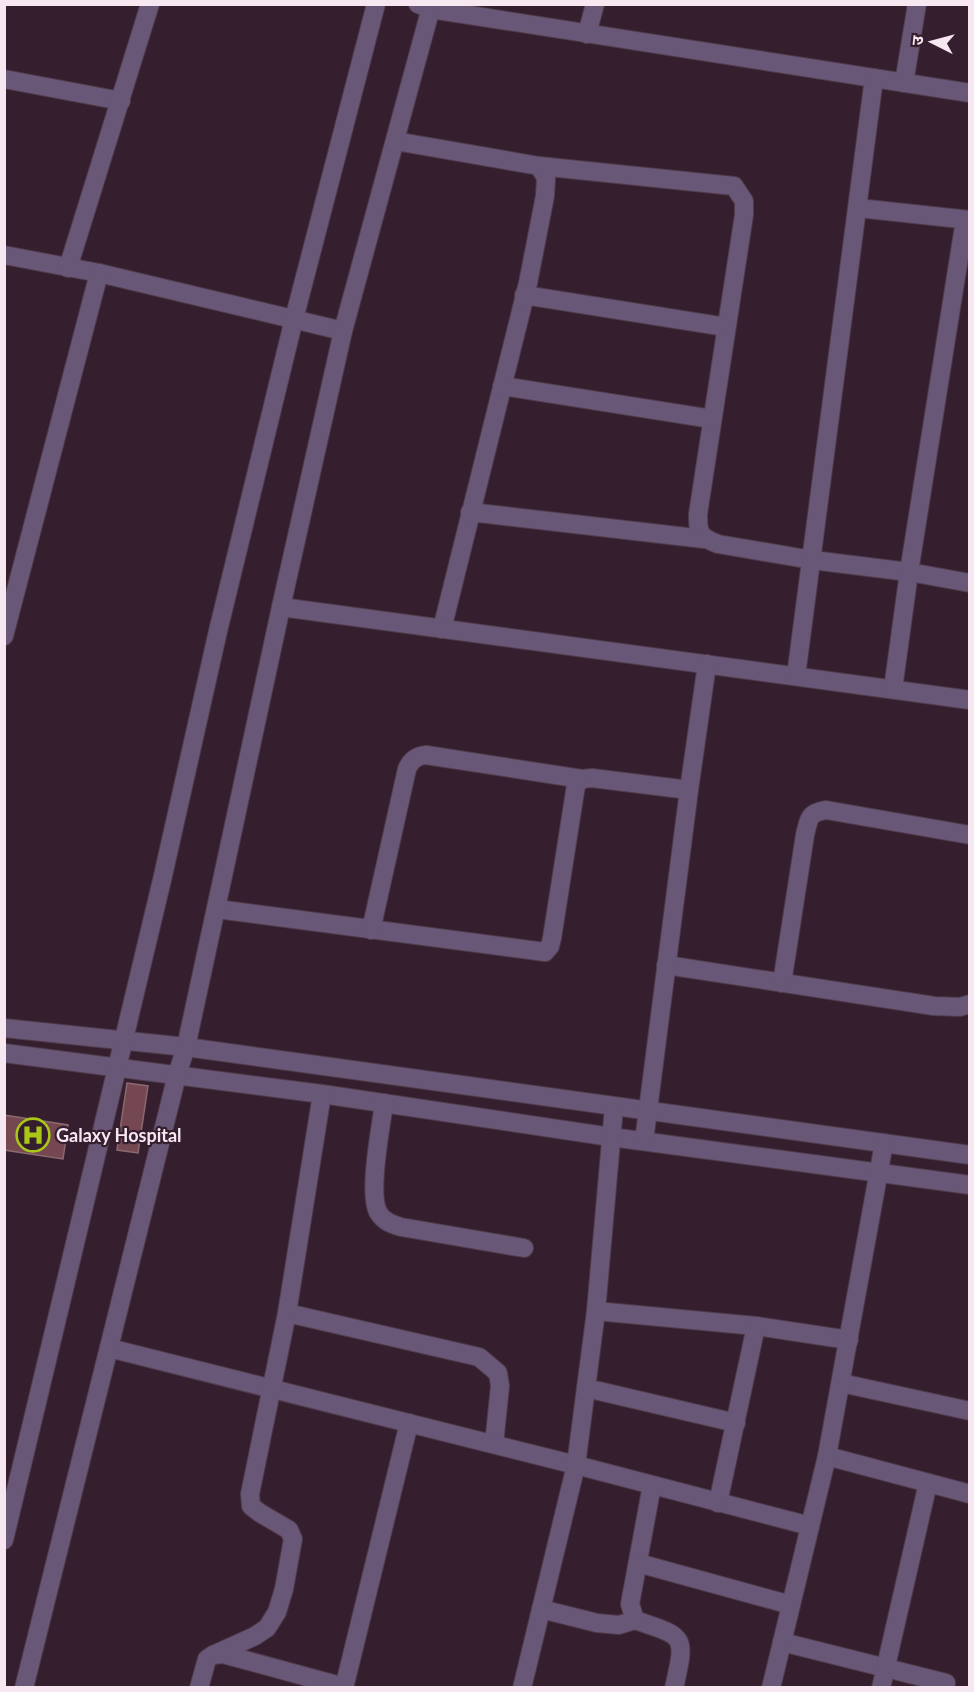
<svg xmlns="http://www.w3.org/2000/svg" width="974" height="1692" font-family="Lato,'Noto Sans Devanagari',sans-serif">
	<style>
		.building { fill: #754751; stroke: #8a6a70; stroke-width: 1.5 }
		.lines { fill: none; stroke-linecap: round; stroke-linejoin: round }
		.street-casing { stroke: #503b4a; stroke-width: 20 }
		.street { stroke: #695778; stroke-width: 18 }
		.labels { text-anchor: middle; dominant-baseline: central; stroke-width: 4.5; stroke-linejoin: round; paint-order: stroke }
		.poi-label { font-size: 18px; font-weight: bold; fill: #f6e7f1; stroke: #351f2f; text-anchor: start }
	</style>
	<rect width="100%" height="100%" fill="#351f2f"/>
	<g class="building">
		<path d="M127,1083l21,3 -10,67 -21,-3z"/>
		<path d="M4,1115l64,10 -5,34 -59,-9z"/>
	</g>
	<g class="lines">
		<g class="street-casing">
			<g id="street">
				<path d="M418,4l13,5 539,84"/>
				<path d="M587,34l8,-30"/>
				<path d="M4,79l117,22"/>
				<path d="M904,83l13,-79"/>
				<path d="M395,141l144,25 7,12 -1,18 -17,87 -86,346"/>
				<path d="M539,166l195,20 10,15v14l-46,299c0,19 1,23 20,30l94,16 97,12 61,11"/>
				<path d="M858,208l112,12"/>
				<path d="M4,255l95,18 244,58"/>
				<path d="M68,268l82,-264"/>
				<path d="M524,295l202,32"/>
				<path d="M502,386l210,33"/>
				<path d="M470,512l234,27"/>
				<path d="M281,607l689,93"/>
				<path d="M4,636l95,-363"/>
				<path d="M796,676l78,-598"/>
				<path d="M893,689l16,-117 56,-352"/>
				<path d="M217,909l328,43 5,-6 2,-8 24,-153 6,-6 10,-1 97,12"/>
				<path d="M371,930l36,-161c4,-9 9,-13 19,-14l156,24"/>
				<path d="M666,965l268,41 26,1 10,-3"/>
				<path d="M782,983l23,-148c4,-16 3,-22 21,-25l144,25"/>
				<path d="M4,1028l182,19 784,108"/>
				<path d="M4,1053l318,41 289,43 359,48"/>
				<path d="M384,1103c-3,24 -16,89 -6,109 5,9 13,12 23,15l123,21"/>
				<path d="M644,1141l45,-351 18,-126"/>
				<path d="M596,1311l160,15 93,14"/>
				<path d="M287,1313l192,44 19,16 2,13 -6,58"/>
				<path d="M109,1348l467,117 234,61"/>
				<path d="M841,1383l129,28"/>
				<path d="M586,1388l150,35"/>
				<path d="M827,1456l143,38"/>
				<path d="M652,1485l-22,119 5,16c51,17 51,15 39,68"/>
				<path d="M718,1503l38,-177"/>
				<path d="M4,1540l158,-660 56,-249 76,-312 82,-315"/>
				<path d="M638,1563l153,42"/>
				<path d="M541,1609l56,14 22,2 16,-5"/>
				<path d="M782,1642l164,41"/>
				<path d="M213,1655l42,-19 12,-8 10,-16 7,-23 9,-50 -4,-9 -29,-17 -9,-7 -1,-12 37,-181 35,-219"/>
				<path d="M24,1688l153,-613 9,-28 95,-440 62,-276 89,-327"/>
				<path d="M199,1688l8,-29 6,-4 10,-1 121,33"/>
				<path d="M344,1688l65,-265"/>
				<path d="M522,1688l54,-223 20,-154 18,-204"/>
				<path d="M771,1688l56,-232 57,-313"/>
				<path d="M881,1688l47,-205"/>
			</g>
		</g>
		<use href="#street" class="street"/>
	</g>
	<defs>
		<g id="hospital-ring" transform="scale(1.725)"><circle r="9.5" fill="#351f2f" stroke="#aac717" stroke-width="1.5"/><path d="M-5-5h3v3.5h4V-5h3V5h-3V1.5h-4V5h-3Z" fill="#aac717"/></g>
	</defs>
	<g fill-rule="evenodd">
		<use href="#hospital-ring" x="33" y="1135"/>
	</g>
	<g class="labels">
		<g class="poi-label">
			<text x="56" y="1135">Galaxy Hospital</text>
		</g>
	</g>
	<rect width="974" height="1692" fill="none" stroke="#f6e7f1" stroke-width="12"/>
	<g transform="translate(932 42) rotate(276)" stroke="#351f2f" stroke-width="4.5" paint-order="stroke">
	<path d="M0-4.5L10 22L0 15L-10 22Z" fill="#f6e7f1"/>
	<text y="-9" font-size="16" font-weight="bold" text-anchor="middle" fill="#f6e7f1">उ</text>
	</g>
</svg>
